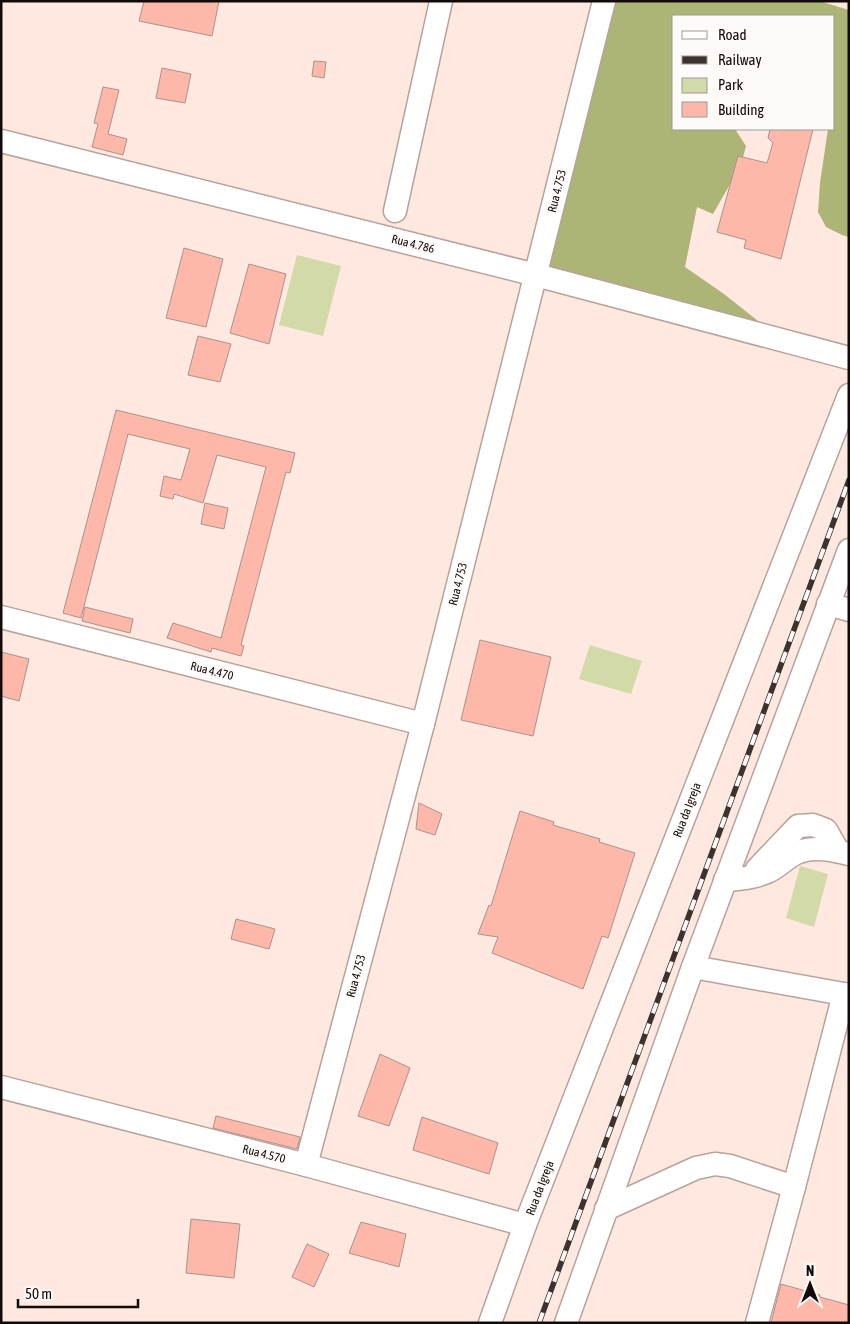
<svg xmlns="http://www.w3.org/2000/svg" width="850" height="1324" font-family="'Asap Condensed',sans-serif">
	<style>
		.green { fill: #d2daa8 }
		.forest { fill: #acb476 }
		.building { fill: #fdb8aa; stroke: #a9928d }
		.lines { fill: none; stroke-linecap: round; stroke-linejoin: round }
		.minor-casing { stroke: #b8a39a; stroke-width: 25 }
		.minor { stroke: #fff; stroke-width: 22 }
		.rail-casing { stroke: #3c322f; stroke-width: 5.5 }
		.rail { stroke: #fefaf8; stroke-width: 4; stroke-dasharray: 11; stroke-linecap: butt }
		.labels { text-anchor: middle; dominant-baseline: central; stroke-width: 4; stroke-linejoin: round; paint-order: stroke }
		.street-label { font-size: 12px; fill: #110a08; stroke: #fefaf8 }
	</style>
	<rect width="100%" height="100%" fill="#ffe8df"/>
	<g class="green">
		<path d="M297,255l44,11 -18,70 -44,-11z"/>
		<path d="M590,645l52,16 -11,33 -52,-15z"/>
		<path d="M800,866l28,8 -14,53 -28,-9z"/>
	</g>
	<path class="forest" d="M610,1h209l30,9v227l-7,-2 -16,-8 -8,-15 2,-29 8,-54h6v-113h-160v113h61l11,17 -5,19 -28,49 -16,-7 -12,60 39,27 43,34 -231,-53z"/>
	<g class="building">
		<path d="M144,1h75l-7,35 -73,-15z"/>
		<path d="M314,61l12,1 -2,16 -12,-2z"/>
		<path d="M162,68l29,6 -6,29 -29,-5z"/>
		<path d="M103,87l16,3 -11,44 19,5 -4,16 -31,-8 6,-23 -4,-1z"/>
		<path d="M770,129h43l-32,130 -37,-11 2,-8 -29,-8 21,-76 29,7 6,-20 -5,-5z"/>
		<path d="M184,248l39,11 -17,68 -40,-9z"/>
		<path d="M249,264l37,10 -17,70 -39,-11z"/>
		<path d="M198,336l33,8 -11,38 -32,-7z"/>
		<path d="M116,410l179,43 -5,20 -4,-1 -45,173 3,1 -3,10 -29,-8 -1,4 -44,-14 6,-15 48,15 45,-171 -49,-12 -14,48 -29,-9 -1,5 -13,-3 4,-20 17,4 9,-31 -62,-15 -47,184 -18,-5z"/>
		<path d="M205,503l23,5 -4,21 -23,-5z"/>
		<path d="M85,607l48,12 -3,14 -48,-12z"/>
		<path d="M480,640l71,17 -18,79 -72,-16z"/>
		<path d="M1,652l28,7 -10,42 -18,-5z"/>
		<path d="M419,803l23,11 -7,21 -19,-6z"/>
		<path d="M520,811l34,11 -1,3 47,14 -1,3 36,11 -27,85 -6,-2 -19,53 -91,-36 6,-16 -20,-3 11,-29 2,1z"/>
		<path d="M236,919l39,10 -6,20 -38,-10z"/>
		<path d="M380,1054l30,14 -21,58 -31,-10z"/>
		<path d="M216,1116l84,21 -3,12 -84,-21z"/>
		<path d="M422,1117l76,26 -9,31 -76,-24z"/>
		<path d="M191,1219l49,5 -6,54 -48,-5z"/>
		<path d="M361,1222l45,12 -7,33 -50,-14z"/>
		<path d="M307,1244l22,10 -15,33 -22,-10z"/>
		<path d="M781,1284l39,11v2l29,8v18h-78z"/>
	</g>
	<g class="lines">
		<g class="minor-casing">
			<g id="minor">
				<path d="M1,141l535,134 313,83"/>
				<path d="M395,211l46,-210"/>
				<path d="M828,604l21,6"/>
				<path d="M1,617l422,107"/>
				<path d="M757,869l41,-43 15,-1 13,5 12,21"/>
				<path d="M725,880c15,-1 28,-2 42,-8 11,-4 20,-16 32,-20 16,-6 34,-2 50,2"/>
				<path d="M693,967l156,28"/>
				<path d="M1,1087l305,78 219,60"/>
				<path d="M306,1165l117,-441 181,-723"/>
				<path d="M606,1209l90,-41 19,-4 15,2 64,21"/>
				<path d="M490,1323l35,-98 324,-830"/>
				<path d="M566,1323l127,-356 156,-417"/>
				<path d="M757,1323l37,-136 50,-193"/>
			</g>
		</g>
		<use href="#minor" class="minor"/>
		<g class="rail-casing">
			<path id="rail" d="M539,1323l310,-843"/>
		</g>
		<use href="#rail" class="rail"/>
	</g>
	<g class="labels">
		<g class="street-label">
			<text transform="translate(557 191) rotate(-76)">Rua 4.753</text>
			<text transform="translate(413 244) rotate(14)">Rua 4.786</text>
			<text transform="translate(458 584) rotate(-76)">Rua 4.753</text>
			<text transform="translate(212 671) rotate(14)">Rua 4.470</text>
			<text transform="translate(687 810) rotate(-69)">Rua da Igreja</text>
			<text transform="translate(356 976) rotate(-75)">Rua 4.753</text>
			<text transform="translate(264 1154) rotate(14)">Rua 4.570</text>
			<text transform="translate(540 1188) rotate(-69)">Rua da Igreja</text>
		</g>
	</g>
	<rect width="850" height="1324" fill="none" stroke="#110a08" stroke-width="5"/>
	<rect x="672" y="15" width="162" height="115" fill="#fefaf8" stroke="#9f9a98"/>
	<rect x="682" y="31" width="25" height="8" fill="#ffffff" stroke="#9f9a98"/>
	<text x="718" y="40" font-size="15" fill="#110a08">Road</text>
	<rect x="682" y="56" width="25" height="8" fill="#3c322f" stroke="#9f9a98"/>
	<text x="718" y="65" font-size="15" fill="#110a08">Railway</text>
	<rect x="682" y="78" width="25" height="15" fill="#d2daa8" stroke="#9f9a98"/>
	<text x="718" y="90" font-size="15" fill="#110a08">Park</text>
	<rect x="682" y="102" width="25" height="15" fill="#fdb8aa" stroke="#9f9a98"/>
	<text x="718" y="115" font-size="15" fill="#110a08">Building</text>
	<g transform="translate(810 1284)" stroke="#fefaf8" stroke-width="4" paint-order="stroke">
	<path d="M0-4L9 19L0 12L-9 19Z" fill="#110a08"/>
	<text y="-8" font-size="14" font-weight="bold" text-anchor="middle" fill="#110a08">N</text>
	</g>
	<path d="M18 1299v8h120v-8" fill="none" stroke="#110a08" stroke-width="2.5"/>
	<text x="25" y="1299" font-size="15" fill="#110a08" stroke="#fefaf8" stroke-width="4" paint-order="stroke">50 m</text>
</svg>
